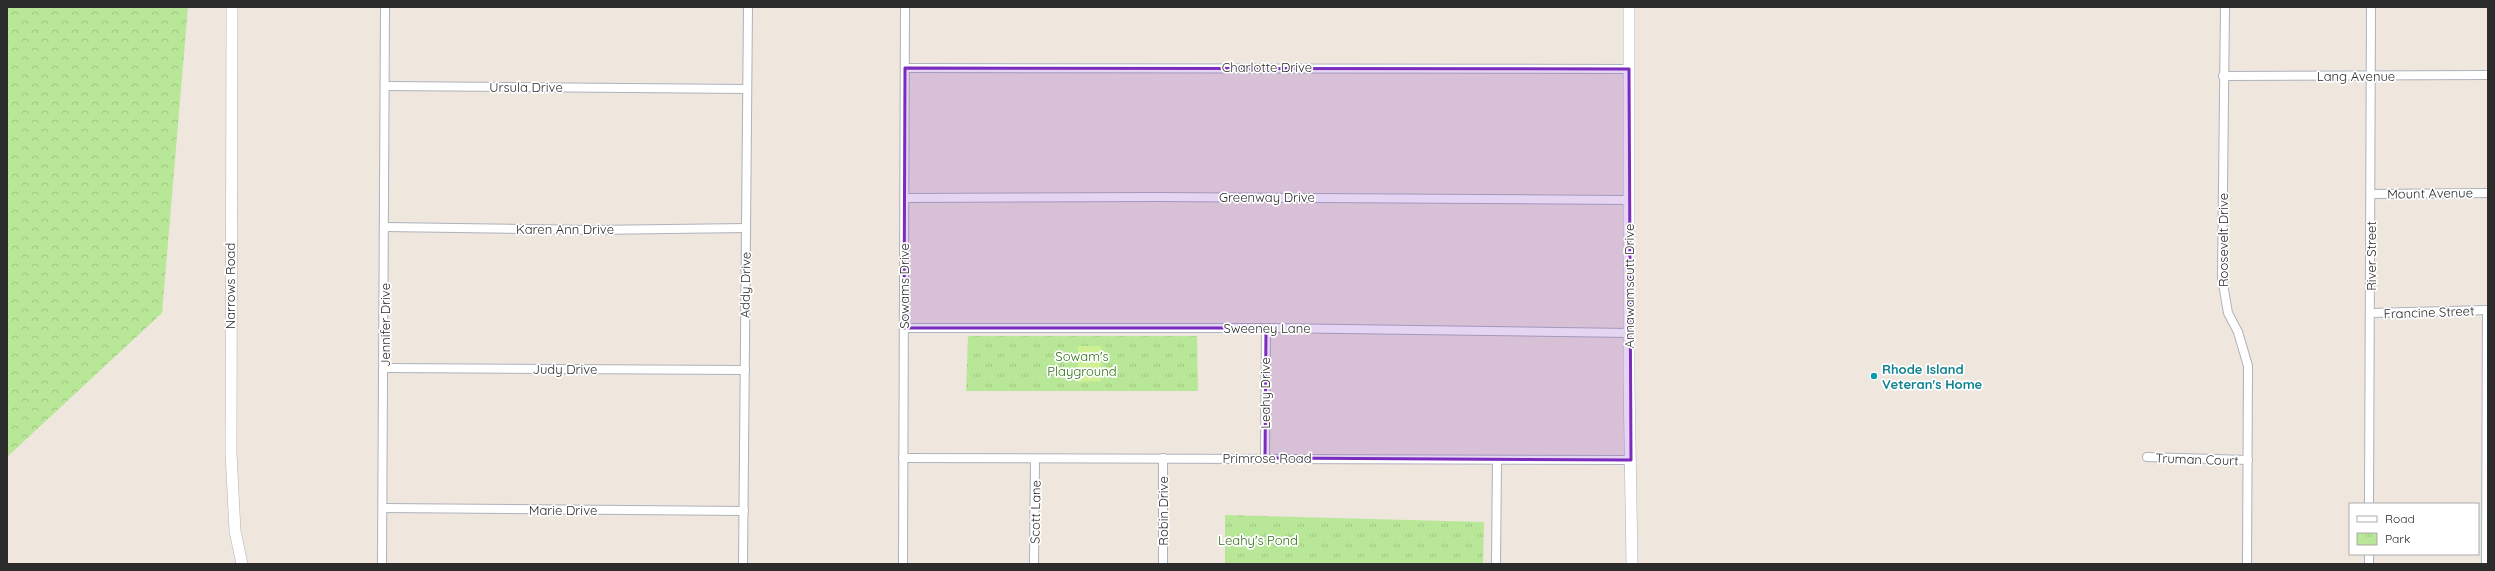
<svg xmlns="http://www.w3.org/2000/svg" width="2495" height="571" font-family="Quicksand,sans-serif">
	<style>
		.forest { fill: url(#forest-crowns) }
		.park { fill: url(#park-tufts) }
		.pitch { fill: #cef093 }
		.lines { fill: none; stroke-linecap: round; stroke-linejoin: round }
		.street-casing { stroke: #aeb2bd; stroke-width: 10 }
		.secondary-casing { stroke: #aeb2bd; stroke-width: 12 }
		.street { stroke: #fff; stroke-width: 8 }
		.secondary { stroke: #fff; stroke-width: 11 }
		.marked { fill: #7b2cbf; fill-opacity: 0.2; stroke: #7b2cbf; stroke-width: 3; stroke-linejoin: round }
		.culture-dot { fill: #0f9aa8; stroke: #fff; stroke-width: 1.5 }
		.labels { text-anchor: middle; dominant-baseline: central; stroke-width: 3.5; stroke-linejoin: round; paint-order: stroke }
		.street-label { font-size: 13px; fill: #2c2c2c; stroke: #fff }
		.park-label { font-size: 13px; fill: #2e6f16; stroke: #fff }
		.culture-label { font-size: 13px; font-weight: bold; fill: #0d838f; stroke: #fff; text-anchor: start }
	</style>
	<defs>
		<pattern id="forest-crowns" width="20" height="18" patternUnits="userSpaceOnUse"><rect width="20" height="18" fill="#b8e897"/><path d="M2 6a3 3 0 1 1 6 0M12 15a3 3 0 1 1 6 0" fill="none" stroke="#9ec782"/></pattern>
		<pattern id="park-tufts" width="24" height="20" patternUnits="userSpaceOnUse"><rect width="24" height="20" fill="#b8e897"/><path d="M3 7l-1-3M5 7V3M7 7l1-3M15 17l-1-3M17 17v-4M19 17l1-3" fill="none" stroke="#9ec782"/></pattern>
	</defs>
	<rect width="100%" height="100%" fill="#efe6de"/>
	<path class="forest" d="M7,7h181l-26,306 -155,144z"/>
	<g class="park">
		<path d="M968,336h229l1,55h-232z"/>
		<path d="M1225,515l259,7 -1,42h-258z"/>
	</g>
	<path class="pitch" d="M1078,346h23v35l-23,1z"/>
	<g class="lines">
		<g class="street-casing">
			<g id="street">
				<path d="M2225,7l-3,271 6,35 10,19 10,34 -1,198"/>
				<path d="M905,68l724,1"/>
				<path d="M2223,76l265,-1"/>
				<path d="M385,86l361,3"/>
				<path d="M2371,194l117,-1"/>
				<path d="M905,198l253,-1 470,3"/>
				<path d="M385,227l208,3 153,-2"/>
				<path d="M2370,313l118,-3"/>
				<path d="M904,328h362l363,5"/>
				<path d="M385,368l360,2"/>
				<path d="M2147,457l101,3"/>
				<path d="M903,458l728,2"/>
				<path d="M1265,458l1,-130"/>
				<path d="M2369,504l2,-497"/>
				<path d="M383,508l361,3"/>
				<path d="M382,564l3,-557"/>
				<path d="M743,564l5,-557"/>
				<path d="M903,564l2,-557"/>
				<path d="M1034,564l1,-104"/>
				<path d="M1163,564v-106"/>
				<path d="M1496,564l1,-104"/>
				<path d="M2369,564v-10"/>
				<path d="M2486,564l1,-254"/>
			</g>
		</g>
		<g class="secondary-casing">
			<g id="secondary">
				<path d="M232,7l-1,446 4,78 7,33"/>
				<path d="M1629,7v374l3,183"/>
			</g>
		</g>
		<use href="#street" class="street"/>
		<use href="#secondary" class="secondary"/>
	</g>
	<path class="marked" d="M905,68l724,1 2,391 -366,-2 1,-130h-362z"/>
	<circle class="culture-dot" cx="1874" cy="376" r="4"/>
	<g class="labels">
		<g class="street-label">
			<text x="1267" y="67">Charlotte Drive</text>
			<text x="2356" y="76">Lang Avenue</text>
			<text x="526" y="87">Ursula Drive</text>
			<text transform="translate(2430 193) rotate(-1)">Mount Avenue</text>
			<text x="1267" y="197">Greenway Drive</text>
			<text x="565" y="229">Karen Ann Drive</text>
			<text transform="translate(2223 240) rotate(-90)">Roosevelt Drive</text>
			<text transform="translate(2371 256) rotate(-90)">River Street</text>
			<text transform="translate(745 285) rotate(-89)">Addy Drive</text>
			<text transform="translate(230 286) rotate(-90)">Narrows Road</text>
			<text transform="translate(904 286) rotate(-90)">Sowams Drive</text>
			<text transform="translate(1629 286) rotate(-90)">Annawamscutt Drive</text>
			<text transform="translate(2429 312) rotate(-2)">Francine Street</text>
			<text transform="translate(385 325) rotate(-90)">Jennifer Drive</text>
			<text x="1267" y="328">Sweeney Lane</text>
			<text x="565" y="369">Judy Drive</text>
			<text transform="translate(1265 393) rotate(-90)">Leahy Drive</text>
			<text x="1267" y="458">Primrose Road</text>
			<text transform="translate(2197 459) rotate(2)">Truman Court</text>
			<text x="563" y="510">Marie Drive</text>
			<text transform="translate(1163 511) rotate(-90)">Robin Drive</text>
			<text transform="translate(1035 512) rotate(-89)">Scott Lane</text>
		</g>
		<g class="park-label">
			<text x="1082" y="356">Sowam's<tspan x="1082" dy="15">Playground</tspan></text>
			<text x="1258" y="540">Leahy's Pond</text>
		</g>
		<g class="culture-label">
			<text x="1882" y="369">Rhode Island<tspan x="1882" dy="15">Veteran's Home</tspan></text>
		</g>
	</g>
	<rect width="2495" height="571" fill="none" stroke="#2c2c2c" stroke-width="16"/>
	<rect x="2349" y="503" width="130" height="52" fill="#ffffff" stroke="#ababab"/>
	<rect x="2357" y="516" width="20" height="6" fill="#ffffff" stroke="#ababab"/>
	<text x="2385" y="523" font-size="12" fill="#2c2c2c">Road</text>
	<rect x="2357" y="533" width="20" height="12" fill="url(#park-tufts)" stroke="#ababab"/>
	<text x="2385" y="543" font-size="12" fill="#2c2c2c">Park</text>
</svg>
